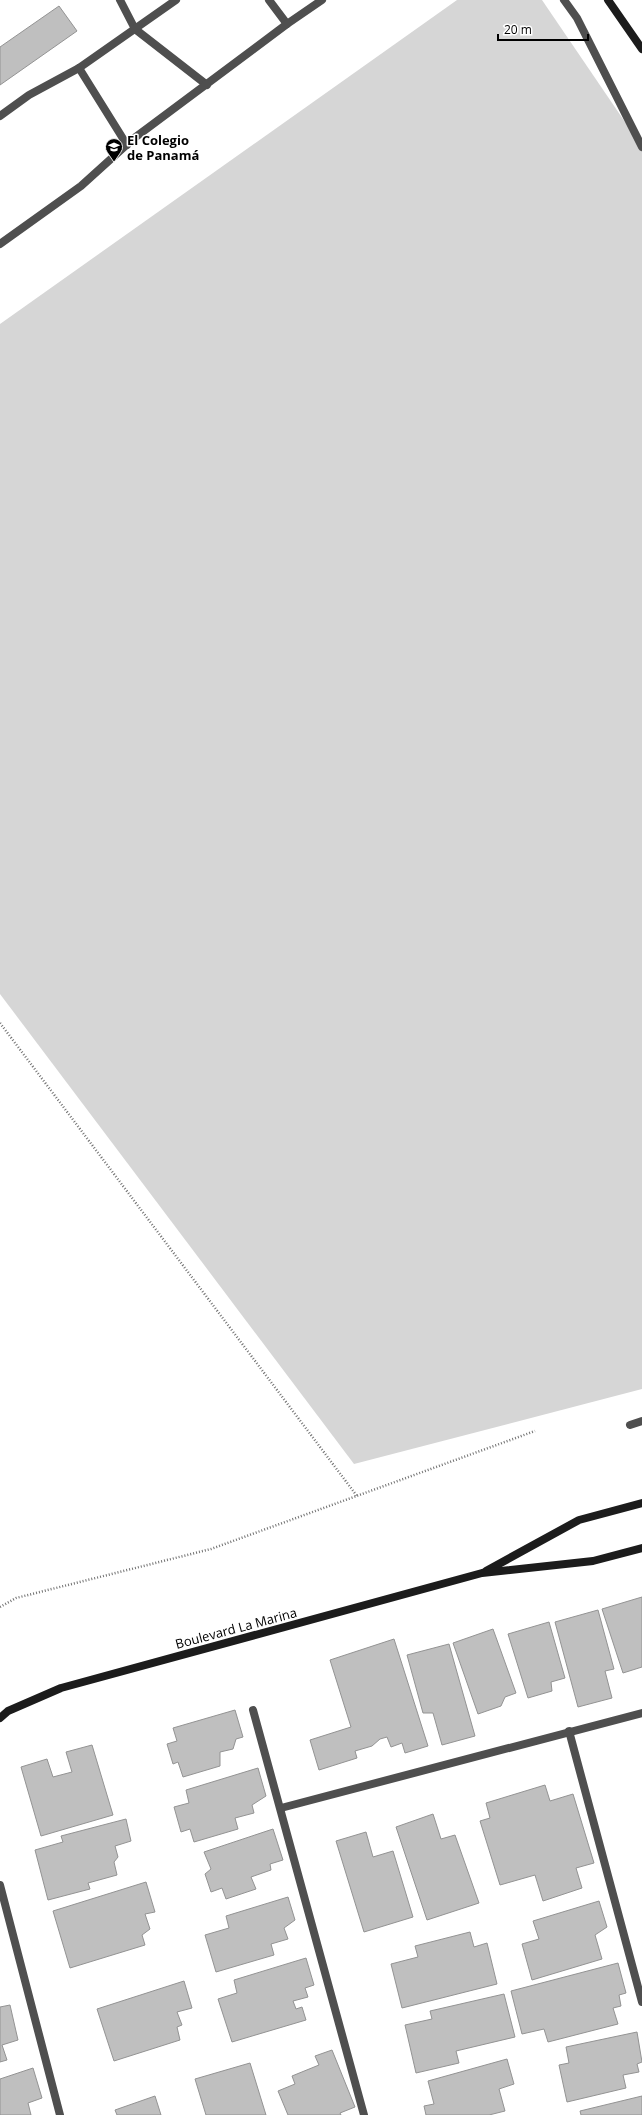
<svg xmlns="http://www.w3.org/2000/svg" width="642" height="2115" font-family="'Open Sans',sans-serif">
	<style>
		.green { fill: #d6d6d6 }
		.building { fill: #bfbfbf; stroke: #939393 }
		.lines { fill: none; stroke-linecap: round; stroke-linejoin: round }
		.path { stroke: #717171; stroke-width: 2.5; stroke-dasharray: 1 2; stroke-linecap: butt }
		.lane { stroke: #4f4f4f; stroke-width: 8 }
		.street { stroke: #4f4f4f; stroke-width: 8 }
		.secondary { stroke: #1c1c1c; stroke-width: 8 }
		.labels { text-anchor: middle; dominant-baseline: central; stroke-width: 3; stroke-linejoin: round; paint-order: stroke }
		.poi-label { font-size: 13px; font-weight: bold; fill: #000; stroke: #fff; text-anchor: start }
		.street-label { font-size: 13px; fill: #000; stroke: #fff }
	</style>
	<rect width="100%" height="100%" fill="#fff"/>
	<path class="green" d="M457,0h85l100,147v1242l-288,75 -354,-470v-670z"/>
	<g class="building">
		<path d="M59,6l18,25 -77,54v-38z"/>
		<path d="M642,1597v70l-19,6 -21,-64z"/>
		<path d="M598,1610l16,59 -9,2 7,27 -34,9 -23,-85z"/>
		<path d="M549,1622l16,56 -14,4 1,9 -24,7 -20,-64z"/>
		<path d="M493,1629l23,64 -11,4 -4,9 -23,8 -25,-71z"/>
		<path d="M394,1639l34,107 -23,7 -3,-10 -11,4 -4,-10 -7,2 -8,7 -17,5 2,7 -38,12 -9,-30 41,-13 -21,-67z"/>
		<path d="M449,1644l26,92 -33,9 -9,-32h-10l-16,-58z"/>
		<path d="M235,1710l8,27 -7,2 -3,10 -13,3v14l-37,11 -5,-15 -5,2 -6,-20 10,-3 -4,-13z"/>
		<path d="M92,1745l21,70 -72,21 -20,-69 26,-8 6,18 19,-5 -6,-20z"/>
		<path d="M258,1768l8,28 -14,9 2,8 -19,5 3,11 -44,13 -4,-13 -9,3 -7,-25 15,-4 -3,-13z"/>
		<path d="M545,1785l5,16 23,-7 21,69 -18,5 6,20 -39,13 -8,-26 -35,10 -20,-64 10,-3 -4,-15z"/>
		<path d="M433,1814l8,25 14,-4 24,68 -52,17 -31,-93z"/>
		<path d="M126,1819l5,22 -16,5 3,11 -4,5 3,13 -29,8 2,6 -42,11 -13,-50 28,-8 -2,-6z"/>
		<path d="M273,1829l10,31 -13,4 1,6 -20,7 5,12 -30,10 -4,-11 -11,4 -6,-18 6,-5 -7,-17z"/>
		<path d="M366,1832l7,25 20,-6 20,66 -49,15 -28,-91z"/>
		<path d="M146,1882l9,30 -10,2 5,15 -8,6 3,10 -75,23 -17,-57z"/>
		<path d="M288,1897l7,23 -11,8 4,11 -17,5 3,11 -58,17 -11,-37 24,-7 -3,-12z"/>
		<path d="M599,1901l8,26 -12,8 7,24 -70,21 -10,-36 17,-5 -6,-18z"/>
		<path d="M470,1932l4,15 13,-4 10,41 -95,24 -11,-44 27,-7 -3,-11z"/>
		<path d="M306,1958l8,27 -9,3 3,9 -15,4 3,8 6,-2 4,13 -74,22 -14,-43 19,-6 -3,-13z"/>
		<path d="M618,1963l8,30 -7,2 2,11 -8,2 5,16 -70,18 -4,-13 -22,5 -11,-43z"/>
		<path d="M184,1981l8,27 -15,4 5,13 -5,2 3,13 -66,21 -17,-52z"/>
		<path d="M504,1994l11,43 -59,14 3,12 -43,10 -11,-48 27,-6 -2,-8z"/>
		<path d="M10,2005l8,35 -16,5 5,15 -7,2v-55z"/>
		<path d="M637,2032l5,30 -5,2 2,8 -16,3 3,13 -59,14 -8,-37 10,-2 -3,-16z"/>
		<path d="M332,2050l23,57 -15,6 1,2h-53l-10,-24 17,-7 -3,-8 27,-11 -4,-9z"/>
		<path d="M507,2059l7,25 -15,5 6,22 -16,4h-63l-2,-9 10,-2 -6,-23z"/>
		<path d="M250,2063l16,52h-60l-11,-36z"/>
		<path d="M33,2068l9,30 -14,5 3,12h-31v-36z"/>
		<path d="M155,2096l6,19h-44l-2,-5z"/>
		<path d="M642,2096v19h-61l-1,-4z"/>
	</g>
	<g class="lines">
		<g class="path">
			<path d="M0,1023l357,473"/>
			<path d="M0,1607l16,-9 195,-49 324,-118"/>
		</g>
		<g class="lane">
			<path d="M120,0l15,29 72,56"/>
			<path d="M269,0l18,24"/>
			<path d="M564,0l13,18 65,129"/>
			<path d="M79,68l48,77"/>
			<path d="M0,116l29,-21 50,-27 97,-68"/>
			<path d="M0,244l81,-58 52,-47 154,-115 35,-24"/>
			<path d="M630,1425l12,-4"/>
		</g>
		<g class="street">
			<path d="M253,1710l111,405"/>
			<path d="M569,1731l73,271"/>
			<path d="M281,1808l361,-95"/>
			<path d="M0,1885l60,230"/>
		</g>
		<g class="secondary">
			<path d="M608,0l34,49"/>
			<path d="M486,1571l93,-51 63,-17"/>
			<path d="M0,1718l8,-7 53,-23 421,-115 111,-12 49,-13"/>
		</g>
	</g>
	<defs>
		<g id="school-pin" transform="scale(0.9)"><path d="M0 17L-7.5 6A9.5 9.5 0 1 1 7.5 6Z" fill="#000" stroke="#fff"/><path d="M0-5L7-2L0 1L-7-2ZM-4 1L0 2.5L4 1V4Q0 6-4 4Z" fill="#fff"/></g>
	</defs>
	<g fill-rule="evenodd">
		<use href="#school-pin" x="114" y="147"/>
	</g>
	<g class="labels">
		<g class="poi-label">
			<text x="127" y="140">El Colegio<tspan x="127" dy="15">de Panamá</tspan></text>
		</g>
		<g class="street-label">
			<text transform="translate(236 1628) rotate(-15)">Boulevard La Marina</text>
		</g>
	</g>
	<path d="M498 34v6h90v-6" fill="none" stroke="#000000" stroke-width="2"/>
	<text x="504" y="34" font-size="12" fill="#000000" stroke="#ffffff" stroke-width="3" paint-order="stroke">20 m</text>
</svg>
